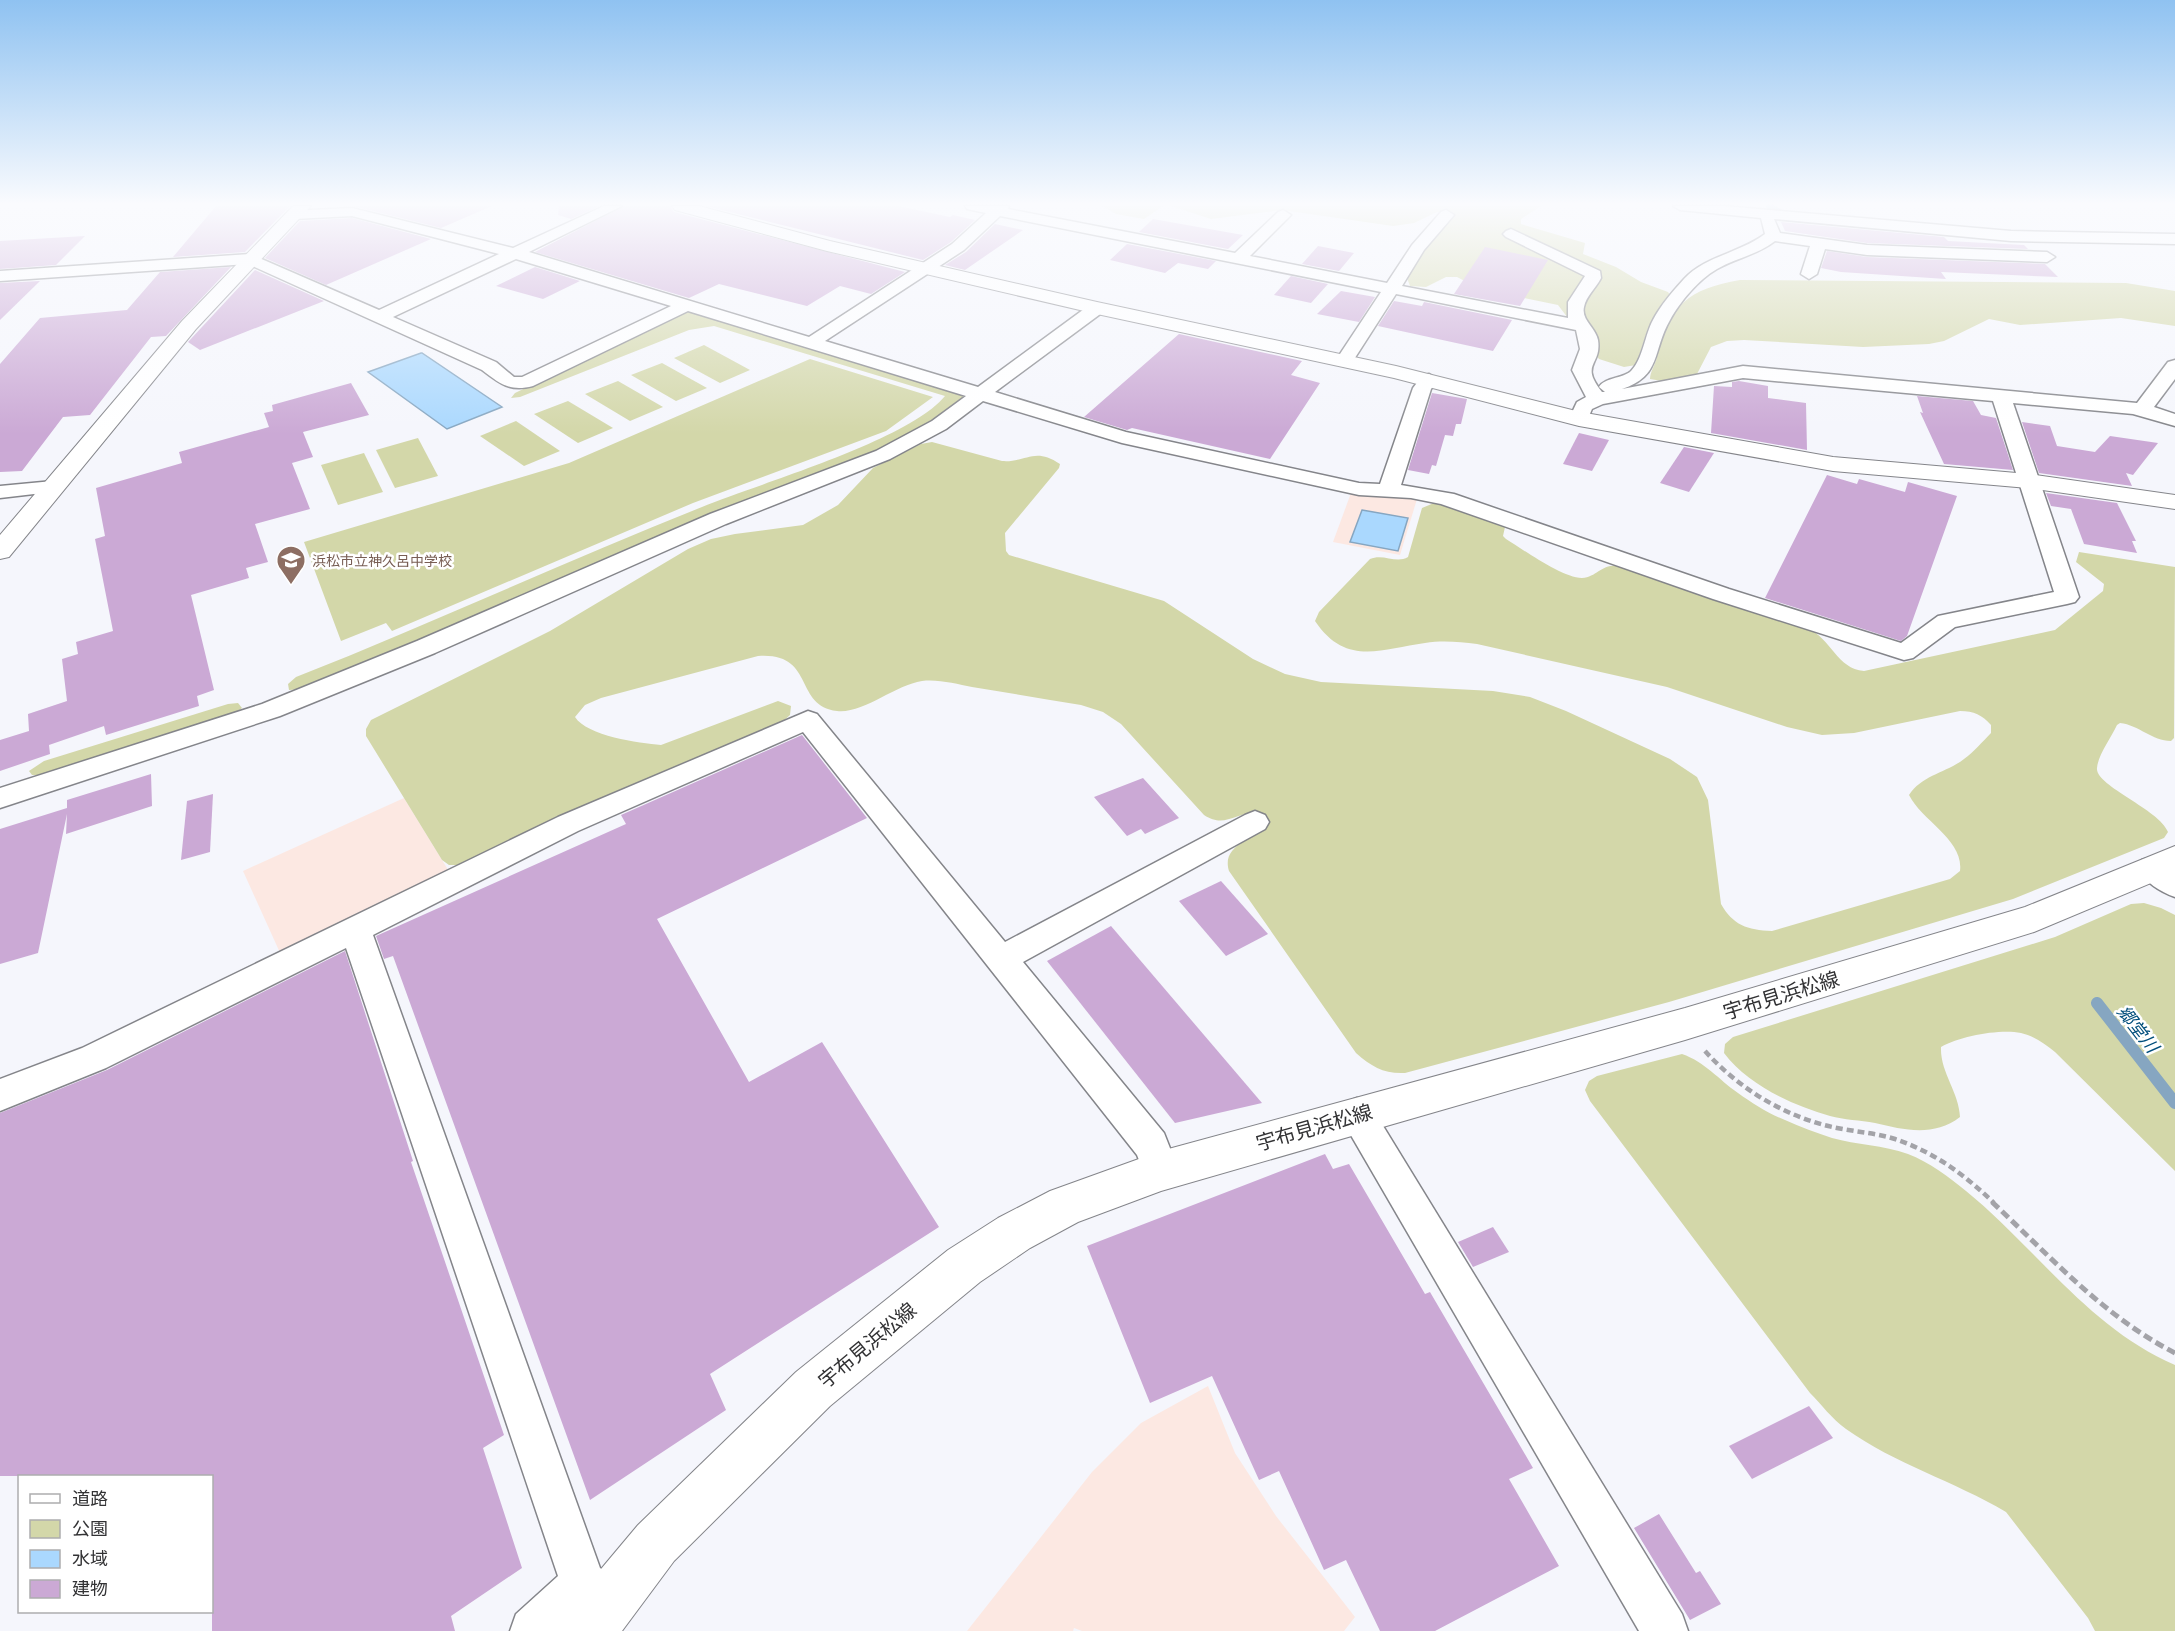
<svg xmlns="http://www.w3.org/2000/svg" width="2175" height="1631" font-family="'Titillium Web','Noto Sans JP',sans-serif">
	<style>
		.industrial { fill: #fce8e2 }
		.green { fill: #d3d7a9 }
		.water { fill: #aad8fe; stroke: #86a6c1; stroke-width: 1.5 }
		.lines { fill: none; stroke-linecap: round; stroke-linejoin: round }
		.stream-far1 { stroke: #86a6c1; stroke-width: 6 }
		.stream { stroke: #86a6c1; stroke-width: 12 }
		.building { fill: #cba9d5 }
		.minor-casing { stroke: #84858a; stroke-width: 3 }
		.tertiary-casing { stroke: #84858a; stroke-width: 2 }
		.secondary-casing { stroke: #84858a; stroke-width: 2 }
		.path-far1 { stroke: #a3a3a8; stroke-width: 4.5; stroke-dasharray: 7 4; stroke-linecap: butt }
		.path { stroke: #a3a3a8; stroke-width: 5; stroke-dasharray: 9 4.5; stroke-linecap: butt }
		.minor { fill: #fff; fill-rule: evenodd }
		.tertiary { fill: #fff; fill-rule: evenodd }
		.secondary { fill: #fff; fill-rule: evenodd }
		.labels { text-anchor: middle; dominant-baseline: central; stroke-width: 5; stroke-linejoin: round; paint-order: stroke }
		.far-education-label { font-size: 14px; fill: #785e54; stroke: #fff; text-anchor: start }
		.water-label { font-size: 18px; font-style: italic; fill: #004e7b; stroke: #fff }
		.near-street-label { font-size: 20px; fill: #323234; stroke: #fff }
	</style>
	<rect width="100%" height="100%" fill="#f5f6fc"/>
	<g class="industrial">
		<path d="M1351,493l66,6 -17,56 -67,-13z"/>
		<path d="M404,798l46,75 -169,82 -38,-84z"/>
		<path d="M1208,1386l27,67 41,63 79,101 -11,14h-262l-8,-3 -1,3h-106l125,-159 49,-49z"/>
	</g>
	<g class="green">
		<path d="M1102,206h61l-19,13 -28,-5z"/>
		<path d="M1171,206h370l-20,13v5l64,19 -2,11 33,13 25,15 27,10 2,3 -22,33 -12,37 -12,2 -25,-8 -41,-54 -78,-16 -23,-12h-11l-20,10 -16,-1 -3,-8 18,-28 27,-33 -5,-5h-10l-23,11 -21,3 -111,-16 -71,9z"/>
		<path d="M1740,280l386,3 49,8v35l-54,-8 -101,7 -31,-6 -45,22 -15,3 -66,3 -119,-7 -17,1 -16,6 -14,27 -35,7 -12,-2c0,-7 5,-14 7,-22 11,-52 32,-68 83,-77z"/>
		<path d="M692,312l270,83 2,3 -33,24 -54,29 -575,238 -13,1 -1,-6 8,-7c137,-54 270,-116 406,-170 58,-24 206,-66 243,-111l-231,-70 -25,4 -169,67 -9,1 4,-5 166,-80z"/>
		<path d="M704,345l46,25 -30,13 -46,-25z"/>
		<path d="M810,359l123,38 -47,34 -193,72 -301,128 -6,-8 -45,18 -37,-99 265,-79z"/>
		<path d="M662,363l45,25 -31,13 -45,-26z"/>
		<path d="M618,381l45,26 -33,14 -45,-27z"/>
		<path d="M568,401l45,27 -35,15 -44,-29z"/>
		<path d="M516,421l44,30 -36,15 -44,-30z"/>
		<path d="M418,438l20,38 -43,12 -19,-38z"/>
		<path d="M932,442l70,19c24,2 32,-15 58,3l-1,4 -54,65 1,18 3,4 155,46 89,58 32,15 36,8 172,9 37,6 36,14 104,48 27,18 11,23 13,104c12,21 26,26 51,27l178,-52 10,-8c4,-31 -38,-50 -51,-76 13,-20 37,-22 55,-36 10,-7 18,-17 27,-26v-8c-9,-10 -17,-14 -31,-14l-106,22 -32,2 -35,-8 -120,-40 -190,-43c-17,-2 -34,-4 -52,-1 -44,6 -79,24 -110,-22l4,-9 51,-53c13,-6 26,5 38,-2l14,-49 12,-5 67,21 4,3 -2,9 3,3c18,11 56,39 76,39 16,-1 19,-15 39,-12l186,62c24,10 30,41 57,43l191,-41 48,-39 1,-7 -28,-22 3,-10 96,15 -1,171 -3,3c-19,0 -32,-16 -51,-18l-3,2c-6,13 -19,30 -20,43 -2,18 62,41 71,64l-4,6 -151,61 -344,103 -264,71c-21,1 -33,-6 -49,-20l-127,-182c-8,-26 24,-31 39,-46l-4,-9c-25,-10 -36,15 -60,-1l-83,-91 -18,-12 -22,-7c-36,-6 -72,-12 -109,-18 -15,-3 -34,-8 -50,-6 -27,4 -59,33 -85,30 -44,-5 -21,-59 -79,-55l-157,42 -16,7 -10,12c12,19 64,26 86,28l117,-44 13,5 -1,9 -10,9 -320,141h-11l-7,-5 -76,-124v-7l5,-9 179,-89 138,-82 23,-10 24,-5 68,-9 35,-20 35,-37 48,-24z"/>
		<path d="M364,453l19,39 -45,13 -17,-40z"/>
		<path d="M238,703l4,5 -10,8 -188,59h-12l-3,-4 15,-10 184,-57z"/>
		<path d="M2144,903l17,5 14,7v256l-120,-119c-10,-8 -21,-16 -34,-19 -22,-4 -60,3 -80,14 -1,25 18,45 19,70 -26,20 -56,13 -85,6 -15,-3 -31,-3 -45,-7 -38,-11 -82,-31 -106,-63l1,-9 8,-7 322,-100 76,-33z"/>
		<path d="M1682,1054c23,8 36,25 56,39 14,10 31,21 47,27 15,7 32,13 47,18 25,7 51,7 76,16 21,8 41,23 58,37 70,57 123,137 209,174v266h-80l-7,-13 -82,-106c-52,-31 -111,-48 -160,-83 -14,-10 -25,-25 -36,-36l-220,-292 -5,-11 4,-9 8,-5z"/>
	</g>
	<g class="water">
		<path d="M421,353h1l80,54 -55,22 -79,-57z"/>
		<path d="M1362,510l46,8 -10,33 -48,-9z"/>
	</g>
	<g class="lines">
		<path class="stream-far1" d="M1769,206l20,11"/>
		<path class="stream" d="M2097,1003l78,100"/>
	</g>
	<g class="building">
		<path d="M216,206h74l-45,46 -72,5z"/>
		<path d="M313,206h179l-51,22 -88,-22z"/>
		<path d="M559,206h41l-29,13 -13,-4z"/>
		<path d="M624,206h46l4,6 231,60 -34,22 -31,-8 -33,20 -88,-22 -30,14 -154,-46z"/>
		<path d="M706,206h192l52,11 3,-2 22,5 -24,22 -28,18z"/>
		<path d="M352,218l79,21 -105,46 -61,-27 35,-37z"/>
		<path d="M1153,219l90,16 -15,14 -89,-17z"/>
		<path d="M1781,222l163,15 4,4 76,4 4,4 -161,-6 -82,-12z"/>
		<path d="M995,224l28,6 -58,40 -20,-5 21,-13z"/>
		<path d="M85,236l-29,29 -56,4v-28z"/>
		<path d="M1127,244l89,17 -8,8 -30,-6 -13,10 -55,-13z"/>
		<path d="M1318,246l36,7 -15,18 -37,-7z"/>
		<path d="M1485,247l63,13 -28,46 -66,-12z"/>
		<path d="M1827,251l40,6 178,7 13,13 -117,-5 5,7 -105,-7 -20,-4z"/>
		<path d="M231,267l-65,69 -15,1 -61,78 -27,2 -41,54 -22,1v-108l40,-46 87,-8 33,-38z"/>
		<path d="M535,267l45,14 -37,18 -47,-13z"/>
		<path d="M255,270l69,31 -124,49 -12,-8z"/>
		<path d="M1291,276l37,8 -17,19 -37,-8z"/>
		<path d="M40,281l-40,39v-37z"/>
		<path d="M1341,291l34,6 -16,25 -42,-8z"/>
		<path d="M1394,301l28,5 2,-4 88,18 -19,31 -115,-25z"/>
		<path d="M1179,334l123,27 -11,14 29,8 -50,76 -138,-31 -5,2 -43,-13z"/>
		<path d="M1739,381l29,5v12l38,5 1,47 -96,-17 3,-47 18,1v-5z"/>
		<path d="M351,383l18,32 -66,17 10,25 -21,6 18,46 -55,15 13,38 -22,6 3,10 -58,17 23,95 -17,6 2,10 -93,29 -2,-9 -55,19 1,9 -50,17v-31l29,-9 -1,-17 39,-13 -5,-42 16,-5 -2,-12 37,-11 -18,-92 10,-3 -9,-48 86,-25 -3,-11 90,-25 -5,-14 9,-2 -1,-6z"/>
		<path d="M1432,393l35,6 -6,25h-5l-3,12 -8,-1 -9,31 -4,-1 -3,9 -21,-4z"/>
		<path d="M1917,396l56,5 8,14 15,3 17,52 -69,-6 -24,-52 3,1z"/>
		<path d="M2022,422l28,4 7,20 38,6 15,-16 48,7 -25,32 -7,-2 6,13 -93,-13z"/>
		<path d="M1579,433l30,7 -17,31 -29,-7z"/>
		<path d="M1684,447l30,6 -25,39 -29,-9z"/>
		<path d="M1827,475l30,9 2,-5 46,13 3,-10 49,14 -50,140 -6,5 -136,-43z"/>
		<path d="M2046,493l71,10 19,38h-4l5,12 -53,-9 -13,-35 -20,-3z"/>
		<path d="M802,735l65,83 -210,101 92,163 73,-40 117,185 -229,147 16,36 -136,90 -197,-544 -9,3 -8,-23 250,-112 -5,-9z"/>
		<path d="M151,774l1,32 -86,28 1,-20 -29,139 -38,11v-135l67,-21v-8z"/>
		<path d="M1143,778l36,40 -34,16 -4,-5 -14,7 -33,-39z"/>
		<path d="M213,794l-3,58 -29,8 6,-59z"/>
		<path d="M1221,881l47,53 -42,22 -47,-55z"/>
		<path d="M1111,926l151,177 -87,20 -128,-162z"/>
		<path d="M345,951l68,210 -2,1 93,273 -21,13 39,120 -71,48 4,15h-243v-155h-212v-363l107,-43z"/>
		<path d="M1325,1154l8,15 16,-5 76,130 5,-2 103,176 -24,11 50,87 -124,65h-55l-34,-71 -22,10 -45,-99 -20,9 -47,-104 -62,27 -63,-157z"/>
		<path d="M1493,1227l16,25 -36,15 -15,-25z"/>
		<path d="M1809,1406l24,32 -81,41 -23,-33z"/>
		<path d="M1659,1514l37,59 4,-2 21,33 -31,16 -56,-92z"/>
	</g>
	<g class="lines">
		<g class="minor-casing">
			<g id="minor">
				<path d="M604,206h18l-93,46 280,85 143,-93 34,-31 -19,-4 -2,-3h44l-1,3 227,44 43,-41 5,-2 8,5 -41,41 137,27 25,-38 29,-33 5,-2 8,5 -30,35 -22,36 166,32v-16l17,-26 -79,-39 -3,-3 3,-3 5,-2 89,42 1,7c-5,10 -15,18 -17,29 -3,13 12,21 14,33 4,26 -19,23 4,52h3l-6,-5c6,-10 23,-8 32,-16 12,-12 14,-37 22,-51 7,-14 20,-29 31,-41 21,-23 56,-26 81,-45l-4,-16 -81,-8 -7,-4h51l287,25 164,3v10l-164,-3 -237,-22 6,14 87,12 180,7 8,5 -8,5 -180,-7 -42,-6 -8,25 -8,5 -8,-5 9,-28 -35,-5c-18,14 -39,17 -58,28 -19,11 -37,33 -47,51 -18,31 -8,56 -48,69l121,-23 394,37 31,-41 7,-2v19l-21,28 21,7v12l-42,-12 -120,-11 66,194 -4,5 -8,2 -112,23 -42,31 -9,2 -191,-61 -272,-95 -30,-6 -52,-3 -237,-52 -139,-42 -37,28 -56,30 -164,65 -291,129 -155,63 -280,92v-20l262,-84 155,-63 293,-127 166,-63 56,-30 34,-25 -278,-85 -155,75c-23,6 -33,-2 -51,-16l-234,-106 -248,17v-10l250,-17 129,56 120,-56 -147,-38 -58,3 -8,-5 3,-3 63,-3 161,40zM1000,216l381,76 -45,68 9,5 6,-1 45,-70 180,36 4,19 -8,21 14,27 -9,5 -8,17 10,6 7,-2 6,-14 11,-5 140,-26 250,23 61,191 -116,24 -37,27 -172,-54 -275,-95 -53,-9 30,-96 7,-9 -9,-6 -7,2 -9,12 -33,96 -21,-1 -233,-51 -131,-40 108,-80 3,-4 -9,-5 -6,1 -113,83 -153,-46 139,-91zM516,259l155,47 -149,71h-8l-18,-15 -103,-45z"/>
				<path d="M53,481l7,2 4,4 -4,4 -60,7v-12z"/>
				<path d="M808,711l9,3 188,228 240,-127 10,-4 10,4 4,7 -4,7 -242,133 141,171 15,38 -5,12 -13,5 -13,-5 -11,-28 -334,-423 -225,99 -205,104 227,633 26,16 7,16 -7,16 -16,7 -23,-11 -20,19h-57l6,-17 42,-38 -212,-628 -240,120 -106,43v-32l82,-31 476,-231z"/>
				<path d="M2152,857l23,12v28c-15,-5 -30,-15 -38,-29l5,-8z"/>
				<path d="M1357,1098l12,5 313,511 6,17h-49l-294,-506 -6,-11 6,-11z"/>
			</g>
		</g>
		<g class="tertiary-casing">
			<g id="tertiary">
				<path d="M293,206h18l-115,123 -187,228 -9,2v-24l182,-214z"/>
				<path d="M672,206h27l131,35 267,61 299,64 184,46 253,45 195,17 147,21v14l-147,-21 -195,-17 -254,-45 -185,-48 -297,-64 -270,-63 -152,-41z"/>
			</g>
		</g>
		<g class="secondary-casing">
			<path id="secondary" d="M2175,846v27l-141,59 -349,108 -524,151 -83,31 -48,26 -50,34 -150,124 -156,155 -52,70h-58l8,-19 19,-31 47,-56 158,-153 152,-122 50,-32 52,-27 111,-40 524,-143 340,-101z"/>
		</g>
		<path class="path-far1" d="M1705,1051c34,38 82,67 132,77 20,4 39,5 58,11 39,13 70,36 99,64"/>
		<path class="path" d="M1992,1202c59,55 111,114 183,151"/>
		<use href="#minor" class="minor"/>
		<use href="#tertiary" class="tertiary"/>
		<use href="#secondary" class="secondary"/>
	</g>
	<linearGradient id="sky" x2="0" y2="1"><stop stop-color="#8fc2f1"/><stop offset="0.47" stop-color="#fafbfe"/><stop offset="1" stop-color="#fafbfe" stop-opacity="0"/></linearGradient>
	<rect width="2175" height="434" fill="url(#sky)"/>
	<defs>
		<g id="school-pin" transform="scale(1.5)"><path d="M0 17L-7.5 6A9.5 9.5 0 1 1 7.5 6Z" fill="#8d6e63" stroke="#fff"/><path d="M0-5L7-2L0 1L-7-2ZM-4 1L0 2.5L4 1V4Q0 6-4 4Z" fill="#fff"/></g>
	</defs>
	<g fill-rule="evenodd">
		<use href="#school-pin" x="291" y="560"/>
	</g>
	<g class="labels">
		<g class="far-education-label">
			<text x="312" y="560">浜松市立神久呂中学校</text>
		</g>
		<g class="water-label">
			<text transform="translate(2138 1029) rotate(52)">郷堂川</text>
		</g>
		<g class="near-street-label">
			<text transform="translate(1781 995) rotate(-17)">宇布見浜松線</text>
			<text transform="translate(1314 1127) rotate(-16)">宇布見浜松線</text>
			<text transform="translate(867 1345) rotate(-40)">宇布見浜松線</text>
		</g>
	</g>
	<rect x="18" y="1475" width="195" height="138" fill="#ffffff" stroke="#adadae" stroke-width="1.5"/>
	<rect x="30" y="1494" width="30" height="9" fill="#ffffff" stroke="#adadae" stroke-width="1.5"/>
	<text x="72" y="1505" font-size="18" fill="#323234">道路</text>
	<rect x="30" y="1520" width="30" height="18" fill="#d3d7a9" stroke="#adadae" stroke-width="1.5"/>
	<text x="72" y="1535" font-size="18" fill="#323234">公園</text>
	<rect x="30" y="1550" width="30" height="18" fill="#aad8fe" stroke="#adadae" stroke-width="1.5"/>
	<text x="72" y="1565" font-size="18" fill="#323234">水域</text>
	<rect x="30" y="1580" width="30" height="18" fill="#cba9d5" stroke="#adadae" stroke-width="1.5"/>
	<text x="72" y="1595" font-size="18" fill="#323234">建物</text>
</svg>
